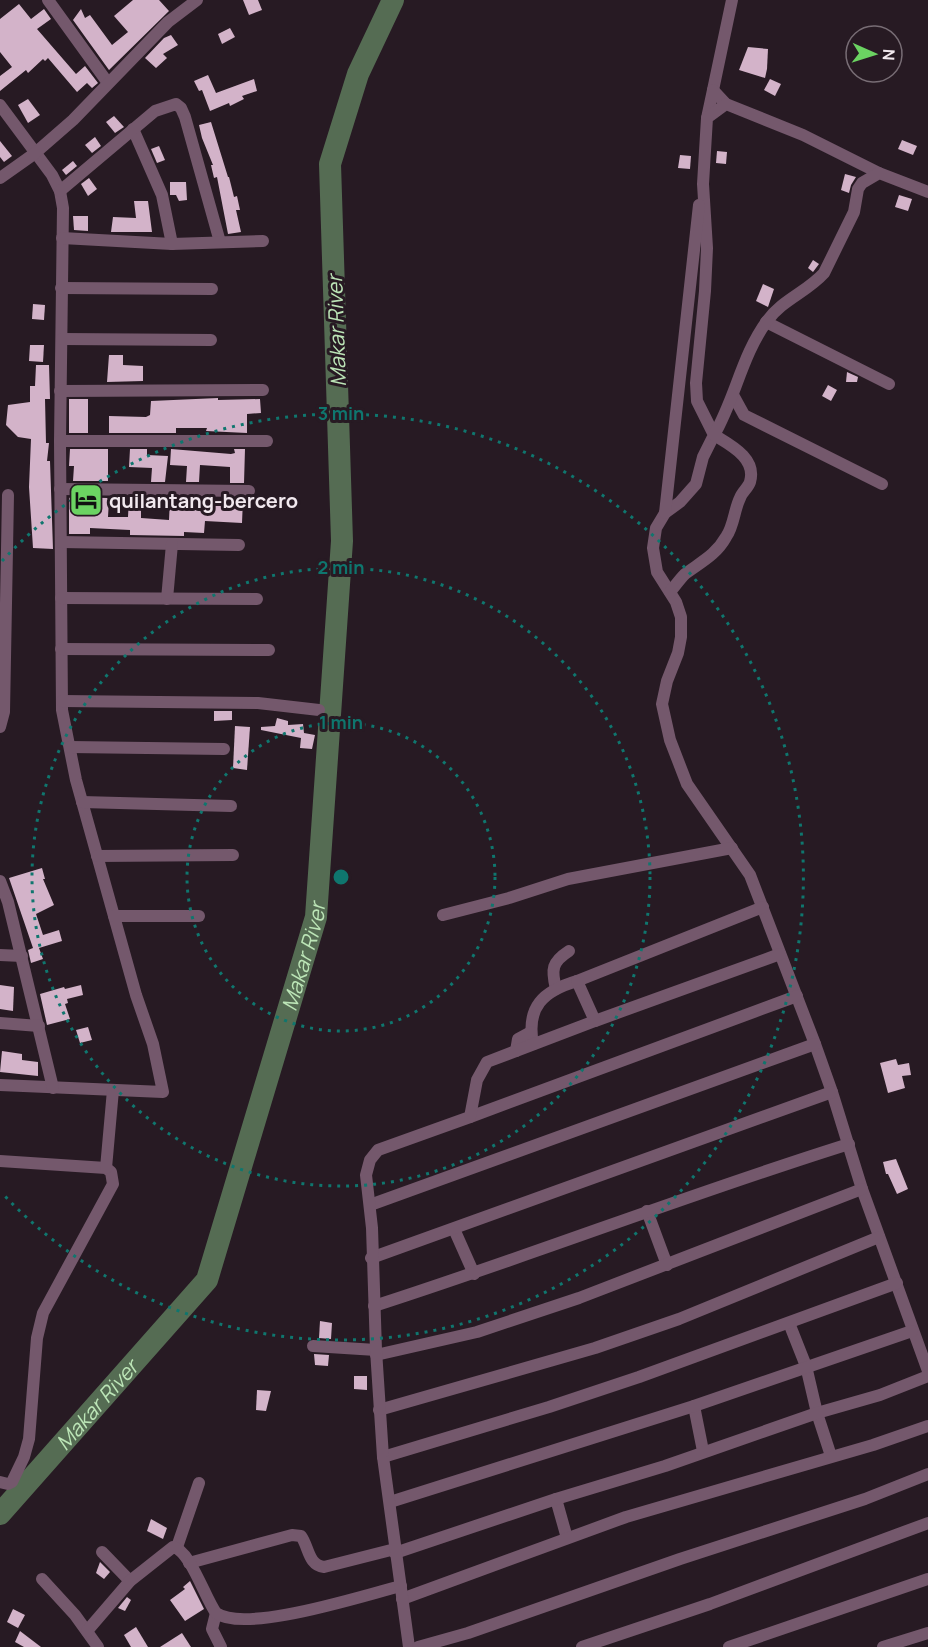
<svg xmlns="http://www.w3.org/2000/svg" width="928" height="1647" font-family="Manrope,sans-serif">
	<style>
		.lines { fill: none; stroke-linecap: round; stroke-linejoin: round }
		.river { stroke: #556c53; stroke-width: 22 }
		.building { fill: #d3b3c9 }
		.street { stroke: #74586c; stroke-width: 12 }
		.ring { fill: none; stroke: #0f766e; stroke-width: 3; stroke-dasharray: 3 6 }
		.labels { text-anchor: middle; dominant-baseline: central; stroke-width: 6; stroke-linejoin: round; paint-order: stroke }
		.poi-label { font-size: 20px; font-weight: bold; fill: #f2e9ef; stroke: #271a23; text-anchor: start }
		.water-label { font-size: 21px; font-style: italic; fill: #bce5b7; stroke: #271a23 }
		.centre { fill: #0f766e; stroke: #271a23; stroke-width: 3 }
		.ring-label { font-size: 18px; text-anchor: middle; font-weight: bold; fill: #0f766e; stroke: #271a23; stroke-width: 6; stroke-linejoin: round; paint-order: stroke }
	</style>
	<rect width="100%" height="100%" fill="#271a23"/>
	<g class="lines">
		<path class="river" id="s1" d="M0,1514l207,-234 109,-363 26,-376 -12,-377 28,-90 35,-74"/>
	</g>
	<g class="building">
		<path d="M133,0h26l10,11 -60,59 -36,-50 8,-11 4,9 5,-3 22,30 16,-13 -14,-16z"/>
		<path d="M243,0h15l4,10 -13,5z"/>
		<path d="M19,4l12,15 13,-10 7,10 -14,10 39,45 9,-8 13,17 -6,5 -5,-5 -10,9 -29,-34 -3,3 -2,-2 -15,14 -2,-3 -26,21v-15l12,-9 -12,-15v-33z"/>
		<path d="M230,28l5,9 -13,7 -4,-10z"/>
		<path d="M171,35l7,10 -15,9 4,4 -11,10 -11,-10 19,-20z"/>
		<path d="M748,47l20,2 -1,20 -2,9 -26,-8z"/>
		<path d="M208,75l8,18 38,-14 3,12 -15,5 2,3 -14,7 -1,-3 -19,8 -8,-21 -3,1 -5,-10z"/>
		<path d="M770,79l11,5 -6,12 -11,-6z"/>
		<path d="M28,99l12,16 -12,8 -10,-18z"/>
		<path d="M114,116l10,11 -9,6 -9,-11z"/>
		<path d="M211,122l17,55h1l5,20 3,-1 3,14h-4l5,22 -13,2 -11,-57 -3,1 -3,-13h2l-11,-27 -3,-13z"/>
		<path d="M95,137l6,9 -9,7 -7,-8z"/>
		<path d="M902,140l15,6 -4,9 -15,-6z"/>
		<path d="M0,141l12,15 -8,6 -4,-5z"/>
		<path d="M159,146l6,14 -8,3 -6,-14z"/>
		<path d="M717,151l10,1 -1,12 -10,-1z"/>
		<path d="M680,155l11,1 -1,13 -12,-1z"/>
		<path d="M73,161l4,5 -11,9 -4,-5z"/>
		<path d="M845,174l11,3 -5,8 -2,8 -8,-3z"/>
		<path d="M89,178l8,11 -9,7 -7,-12z"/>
		<path d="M170,182h16l1,18 -8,1 -3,-6h-6z"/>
		<path d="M899,195l13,4 -4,12 -13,-4z"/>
		<path d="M134,201h14l4,31h-41l2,-15 23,1z"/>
		<path d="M73,216h15v15l-14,-1z"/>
		<path d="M813,260l6,4 -6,8 -5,-4z"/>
		<path d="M763,284l11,5 -6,18 -12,-6z"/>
		<path d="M33,304l12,1 -1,15 -12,-1z"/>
		<path d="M30,345h14l-1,17 -14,-1z"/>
		<path d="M109,355h14v10l20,1v15l-36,1z"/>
		<path d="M36,365h13l1,34h-5l1,44h3l-2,18h3l3,88 -20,-1 -4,-61 2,-48 -13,-2 -12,-12 2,-20 22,-3v-16h5z"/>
		<path d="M847,372l11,5 -1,5h-11z"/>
		<path d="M828,385l9,5 -6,11 -9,-5z"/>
		<path d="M218,398v2l42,-1 1,14 -14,1v19l-41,-2 1,-3h-31v5h-67v-17l37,1 4,-2 1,-14z"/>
		<rect x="69" y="399" width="19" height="34"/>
		<path d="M70,449h38v32h-35l1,-15h-5z"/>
		<path d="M130,449h17v6l21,1 -3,26h-14l1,-14 -23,-1z"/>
		<path d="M171,449l60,5 4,-1 -1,-4h11l-1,34h-14v-16l-30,-2 -1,17h-13l1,-16 -17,-1z"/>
		<path d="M71,497l36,1 2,2 -1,17h20l1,-19h12v20l28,2 1,-21h73l-1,24 -37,-2 -1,12 -20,-1v4l-54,-1v-5l-40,-2v6h-21v-36z"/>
		<path d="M214,711h18v9l-18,1z"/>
		<path d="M277,718l11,3v4l15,-1 1,9 11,2 -3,14 -12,-1 1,-10 -40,-8v-3l14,-1z"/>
		<path d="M235,726l15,1 -3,43 -14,-2z"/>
		<path d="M42,868l3,11h-2l11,26 -18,9 7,21 16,-5 3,11 -23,7 4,11 -12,4 -3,-13 5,-2 -24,-70z"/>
		<path d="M0,985l14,2 -1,24 -13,-2z"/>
		<path d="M81,985l2,10 -16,4 1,4 -3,1 5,15 -23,6 -7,-31 24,-7 1,2z"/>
		<path d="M88,1027l4,13 -12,3 -4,-13z"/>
		<path d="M2,1051l20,3v6l16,2v14l-38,-4z"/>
		<path d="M896,1059l2,6 11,-2 2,12 -9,1 3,12 -17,5 -8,-30z"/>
		<path d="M896,1159l12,30 -11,5 -9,-20h-2l-3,-12z"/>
		<path d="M320,1321l12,2 -1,16 -12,-1z"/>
		<path d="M314,1354l15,1 -1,11 -13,-1z"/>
		<path d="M354,1376h13v14l-13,-1z"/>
		<path d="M257,1390l14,1 -5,20 -10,-1z"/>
		<path d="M151,1519l16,9 -4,11 -16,-8z"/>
		<path d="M100,1562l10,10 -6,7 -8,-6z"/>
		<path d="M190,1581l14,28 -19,12 -15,-21 15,-11 -2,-2z"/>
		<path d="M127,1597l4,3 -6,11 -7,-3z"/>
		<path d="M13,1609l12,6 -7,13 -11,-6z"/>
		<path d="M136,1627l12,20h-17l-7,-12z"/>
		<path d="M20,1631l21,16h-17l-9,-5z"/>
		<path d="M182,1633l9,14h-31z"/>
	</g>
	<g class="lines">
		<g class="street">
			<path d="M48,0l60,83"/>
			<path d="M713,90l19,-90"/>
			<path d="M0,105l52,70 8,16 3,17 -3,233 2,269 14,70 60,215 17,49 10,48 -163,-7"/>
			<path d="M707,118l6,-28 13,14"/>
			<path d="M133,129l29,66 10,49"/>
			<path d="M879,173l-76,-38 -77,-31 -19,14 -4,66 4,64 -2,43 -9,92 1,18 17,34 -11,22 -7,27 -16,18 -15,11 -9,15 -3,20 4,24 19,30 5,15v20l-3,16 -11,28 -5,23 8,36 17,44 63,91 65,169 17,48 30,97 66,182"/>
			<path d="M0,178l34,-24 39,-34 95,-98 29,-22"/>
			<path d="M60,191l95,-80 21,-7 5,4 4,9 35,125"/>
			<path d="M62,238l110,6 91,-3"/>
			<path d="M61,288l151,1"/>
			<path d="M766,322l123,62"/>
			<path d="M62,339l149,1"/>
			<path d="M60,391l203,-1"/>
			<path d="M733,395l11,20 138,69"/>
			<path d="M60,441h207"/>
			<path d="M60,489l189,2"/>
			<path d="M665,513l34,-308"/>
			<path d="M61,542l178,3"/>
			<path d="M670,592c5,-6 10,-13 15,-18 16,-12 31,-19 41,-37 8,-11 8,-27 14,-39 2,-6 8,-10 10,-16 7,-24 -20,-37 -36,-47 21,-36 28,-80 53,-114 15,-21 40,-29 57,-48l30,-61 4,-23 4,-6 17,-10 49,19"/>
			<path d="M61,598l196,1"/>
			<path d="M167,599l5,-55"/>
			<path d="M61,649l208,1"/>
			<path d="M62,701l196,2 61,7"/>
			<path d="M0,727l4,-15 4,-217"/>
			<path d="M70,747l154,2"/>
			<path d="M82,802l149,4"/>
			<path d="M97,856l136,-1"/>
			<path d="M0,881l8,21 45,186"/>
			<path d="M443,915l66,-17 59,-19 164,-31"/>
			<path d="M114,916h85"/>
			<path d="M0,955l22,1"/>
			<path d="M556,989c-5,-20 -4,-27 13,-38"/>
			<path d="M595,1021l185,-67"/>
			<path d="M0,1023l39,3"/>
			<path d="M533,1044c-7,-37 10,-53 44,-63"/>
			<path d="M516,1051l2,-12 13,-7"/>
			<path d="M470,1117l327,-121"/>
			<path d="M0,1161l106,7 5,4 2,12 -70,129 -6,25 -8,101 -5,18 -12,25 -4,2 -8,-2"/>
			<path d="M106,1168l7,-78"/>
			<path d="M370,1205l445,-161"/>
			<path d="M647,1211l20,54"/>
			<path d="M454,1229l20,45"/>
			<path d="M371,1258l461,-166"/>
			<path d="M374,1306c159,-51 315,-112 475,-162"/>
			<path d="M789,1323l17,43 11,47 14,43"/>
			<path d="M313,1346l63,4"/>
			<path d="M376,1355l101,-23 102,-34 283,-109"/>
			<path d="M694,1406l9,45"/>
			<path d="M379,1410l216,-62 84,-29 200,-82"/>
			<path d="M383,1457l166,-50 90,-30 258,-94"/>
			<path d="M556,1499l11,39"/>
			<path d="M390,1502l304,-96 218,-75"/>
			<path d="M177,1547l22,-64"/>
			<path d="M102,1552l28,29"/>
			<path d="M395,1553l161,-54 109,-33 152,-53 63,-18 48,-19"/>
			<path d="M189,1563l103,-28 9,1c8,11 7,29 23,31l71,-18"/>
			<path d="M42,1579l33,36 23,32"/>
			<path d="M402,1599l224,-82 247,-72 55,-19"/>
			<path d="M216,1613l-4,16 9,18"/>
			<path d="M87,1631l43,-50 43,-34c17,3 32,51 43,66 30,21 148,-18 185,-27"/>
			<path d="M409,1647l-26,-190 -7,-107 -4,-122 -6,-53 4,-15 8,-10 92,-33 7,-37 10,-18 108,-41 -18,-40 186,-74"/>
			<path d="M418,1647l50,-14 212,-74 185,-60 63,-25"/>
			<path d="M582,1647l128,-43 218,-81"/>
			<path d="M729,1647l199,-68"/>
			<path d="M883,1647l45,-14"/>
		</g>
	</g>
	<g class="ring">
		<circle cx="341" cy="877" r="154"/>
		<circle cx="341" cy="877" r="309"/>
		<path d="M2 561A463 463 0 1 1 2 1193"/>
	</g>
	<defs>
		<g id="hotel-square" transform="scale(1.725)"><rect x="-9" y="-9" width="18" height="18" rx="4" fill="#6bd362" stroke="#271a23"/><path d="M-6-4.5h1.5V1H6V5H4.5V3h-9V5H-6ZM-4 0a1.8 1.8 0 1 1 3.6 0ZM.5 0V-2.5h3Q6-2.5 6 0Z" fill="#111"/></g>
	</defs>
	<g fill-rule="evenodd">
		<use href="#hotel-square" x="86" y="500"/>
	</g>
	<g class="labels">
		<g class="poi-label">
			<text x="109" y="500">quilantang-bercero</text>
		</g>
		<g class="water-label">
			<text transform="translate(336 331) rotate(-92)">Makar River</text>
			<text stroke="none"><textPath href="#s1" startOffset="650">Makar River</textPath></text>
			<text stroke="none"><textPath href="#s1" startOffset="146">Makar River</textPath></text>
		</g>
	</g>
	<circle cx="341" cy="877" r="9" class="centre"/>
	<g class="ring-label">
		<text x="341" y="420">3 min</text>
		<text x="341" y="574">2 min</text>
		<text x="341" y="729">1 min</text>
	</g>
	<g transform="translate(874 54) rotate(93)"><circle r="28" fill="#271a23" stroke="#786d75" stroke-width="1.5"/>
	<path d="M0-4.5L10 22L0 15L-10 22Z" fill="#6bd362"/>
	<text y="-9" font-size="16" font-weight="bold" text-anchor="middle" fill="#f2e9ef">N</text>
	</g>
</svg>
